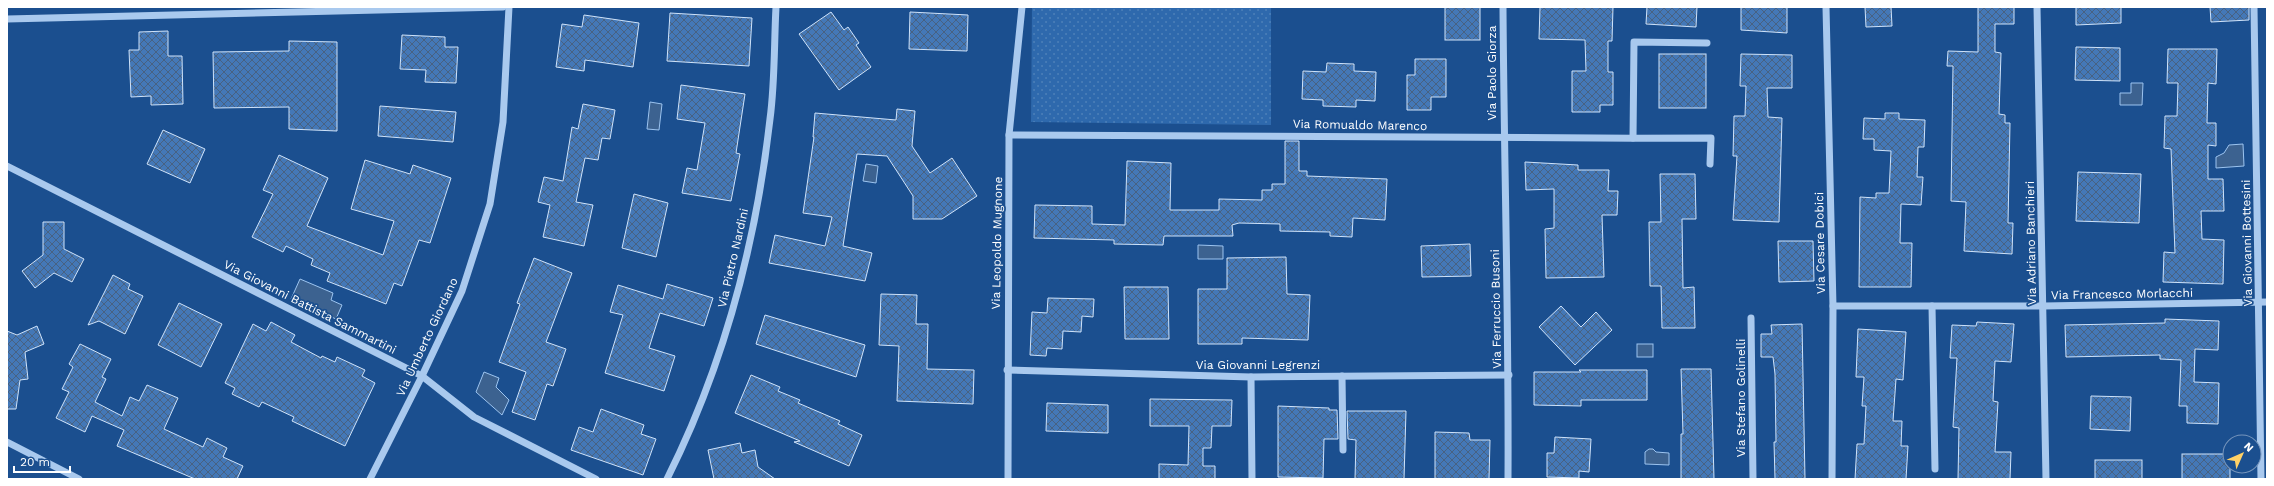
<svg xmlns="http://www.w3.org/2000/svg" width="2274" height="486" font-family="'Work Sans',sans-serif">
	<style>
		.grass { fill: url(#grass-dots) }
		.water { fill: #3c6290; stroke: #9cc4f0 }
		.building { fill: url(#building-cross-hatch); stroke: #cfe3fa }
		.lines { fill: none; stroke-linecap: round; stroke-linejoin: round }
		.minor { stroke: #a9c9ee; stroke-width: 7 }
		.labels { text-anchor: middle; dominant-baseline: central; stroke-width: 3.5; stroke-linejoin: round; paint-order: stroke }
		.street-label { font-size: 12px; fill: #fff; stroke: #1b4f8f }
	</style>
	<defs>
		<pattern id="grass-dots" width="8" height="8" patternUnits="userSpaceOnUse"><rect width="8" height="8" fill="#2e69ad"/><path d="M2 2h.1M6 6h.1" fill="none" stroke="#4d80b9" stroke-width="1.8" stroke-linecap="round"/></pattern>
		<pattern id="building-cross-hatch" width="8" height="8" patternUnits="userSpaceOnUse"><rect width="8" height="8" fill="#4478b7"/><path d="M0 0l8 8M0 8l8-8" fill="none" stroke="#486282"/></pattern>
	</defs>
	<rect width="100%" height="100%" fill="#1b4f8f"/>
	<path class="grass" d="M1032,7h239v118l-240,-3z"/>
	<g class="water">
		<path d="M2131,83h12l-1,22h-22v-12h11z"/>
		<path d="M650,102l12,2 -3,26 -12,-1z"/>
		<path d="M2243,144l1,22 -28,2v-11l8,-4 5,-8z"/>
		<path d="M866,164l12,2 -2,17 -13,-2z"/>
		<path d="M1198,245l25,1v13h-25z"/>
		<path d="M300,279l33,14 -2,7 11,5 -6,14 -45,-20z"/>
		<rect x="1637" y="344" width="16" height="13"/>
		<path d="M484,372l15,6 -3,9 13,13 -7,15 -26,-23z"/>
		<path d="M1653,449l3,3 13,1v12l-24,-1v-12l4,-3z"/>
	</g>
	<g class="building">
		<rect x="1445" y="7" width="35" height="33"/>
		<path d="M1540,7h73l-1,34h-4v31h5v33h-13v7h-28v-41h14l-1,-31 -46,-1z"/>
		<path d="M1647,7h50l-1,20 -50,-3z"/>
		<path d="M1741,7h46v26l-46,-3z"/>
		<path d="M1865,7h26l1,19 -26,1z"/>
		<path d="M1978,7h36v17h-19v28l6,1 -2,61 6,1v8h5l-2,100h5l-1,31 -48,-3 2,-49 -15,-1 2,-135h-6l1,-15 30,1z"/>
		<path d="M2076,7h45v16l-45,2z"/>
		<path d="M2210,7h39v13l-38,2z"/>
		<path d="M831,12l13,18 4,-3 11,16 -3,2 15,22 -32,23 -40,-56z"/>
		<path d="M910,12l58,3 -1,36 -58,-2z"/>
		<path d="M670,13l82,5 -3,48 -82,-5z"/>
		<path d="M584,15l55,8 -6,44 -48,-7 -1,11 -28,-4 6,-43 20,3z"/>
		<path d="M168,31v25h14l1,48 -32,1v-9l-20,1 -2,-47h10v-18z"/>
		<path d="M402,35l43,2v10h13l-2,36 -31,-1 1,-12 -26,-1z"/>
		<path d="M289,41l48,1v89l-48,-2v-22l-75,1 -1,-56 76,-1z"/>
		<path d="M2076,47l44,1v33l-45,-1z"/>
		<path d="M2168,49h49l-1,35 -8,-1 -1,40h9v23l-8,-1v34h15l1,32h-23l1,28 22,1 -1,44 -60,-2 1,-30 11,1 -4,-104 -7,-1 1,-32h12l1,-33h-11z"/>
		<rect x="1659" y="54" width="47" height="54"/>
		<path d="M1741,54l51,1v33h-25l1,29 14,1 -3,104 -46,-2 4,-64h-4l1,-40h11l1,-30h-6z"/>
		<path d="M1415,59h31v38h-15v13h-24v-35h8z"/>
		<path d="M1327,63l27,1v7l22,1 -1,29 -19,-1v7l-33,-1v-6l-21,-1 1,-28 23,1z"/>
		<path d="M681,85l64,9 -9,59 4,1 -9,47 -49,-8 5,-25 10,2 8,-47 -28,-4z"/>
		<path d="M583,104l32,6 -5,29 -8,-1 -4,22 -13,-2 -9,44 17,3 -9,41 -41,-9 7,-32 -12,-3 6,-25 19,4 9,-54 6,2z"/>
		<path d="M380,106l76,6 -3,30 -75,-6z"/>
		<path d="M897,109l18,2 -3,35 18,27 22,-15 25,38 -35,23h-29v-23l-26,-40 -30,-2 -14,92 29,7 -7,28 -96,-18 6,-28 50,11 7,-29 -29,-4 11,-76h-1l2,-24 81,7z"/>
		<path d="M1885,113h14v6l26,1 -1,27h-6l-1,30h6l-2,28 -20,-1 -1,39h12l-1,44h-52l1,-90 16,1v-5h13l2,-42 -17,-1v-11h-11l1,-21 21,1z"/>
		<path d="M163,130l42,19 -15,34 -43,-19z"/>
		<path d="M1285,141h14v30h8v5l80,3 -2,41 -32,-2 -1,19 -22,-1v-4l-50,-1v-7l-41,-1 -7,2 1,11h-69l-1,9 -49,-1v-4l-80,-2 1,-33 57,1v18l33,1 2,-64 44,2 -1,47h49v-11l43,1v-10h10v-6h13z"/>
		<path d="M279,155l49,23 -21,48 76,29 11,-34 -43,-12 14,-49 45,14 3,-9 38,13 -21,65 -11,-3 -17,46 -8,-3 -8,21 -59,-23 3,-8 -19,-8 2,-6 -27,-13 -3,6 -31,-15 21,-43 -10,-4z"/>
		<path d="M1525,162l53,3v5h31l-1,21h10l-1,24h-15l2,62 -58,1 -1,-49 9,-1v-39l-28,1z"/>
		<path d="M2078,172l63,2 -2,49 -63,-2z"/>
		<path d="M1660,174h35l1,45h-14l1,69 11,-1 1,41h-33l-1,-42h-11l-1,-64h12z"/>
		<path d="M634,194l34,9 -12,54 -34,-9z"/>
		<path d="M43,222h21v27l20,10 -12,23 -18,-9 -19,15 -13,-17 21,-16z"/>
		<path d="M1778,241h35l1,40 -35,1z"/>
		<path d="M1470,244l1,32 -49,1 -1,-31z"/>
		<path d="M1286,257l1,37 23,1 -2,45 -66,-2v6h-44v-55h29v-31z"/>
		<path d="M534,258l38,15 -26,69 20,7 -13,37 -6,-2 -12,36 -23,-8 14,-40 -27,-10 21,-58 -3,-1z"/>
		<path d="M113,275l17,9 -2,5 15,7 -18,38 -26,-13 -11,4z"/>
		<path d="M667,284l46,14 -9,28 -44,-13 -11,35 26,8 -11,35 -59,-18 18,-58 -13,-3 8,-27 45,14z"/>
		<path d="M1124,287h44l1,52h-44z"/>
		<path d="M881,294l36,1 -1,29h12l-1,45 47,1 -1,34 -76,-3 2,-55 -20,-1z"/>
		<path d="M1048,298l46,1 -1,18 -11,-1 -1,16 -18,-1 -1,18 -15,-1 -1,8 -16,-1 2,-43 15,1z"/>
		<path d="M179,303l43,21 -21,43 -43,-22z"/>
		<path d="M1561,306l20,21 15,-15 16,18 -37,35 -36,-38z"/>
		<path d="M765,315l100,30 -9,32 -100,-33z"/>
		<path d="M2165,319l54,2 -1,29 -23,-1 -1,33 25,1 -1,41 -31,-1v-17h-8l2,-46 -21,-1v-4l-94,2 -1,-32 100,-2z"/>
		<path d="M271,322l24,13 -4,7 30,16 1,-2 13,6 2,-5 28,13 -3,6 13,7 -30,63 -53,-25 2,-4 -32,-15 -3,5 -27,-13 3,-6 -10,-5 28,-59 13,7z"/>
		<path d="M1977,322l37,2 -3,38 -16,-1 -2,40 5,1 -3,50h16l-1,27h-52l1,-51 -6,-1 4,-69h-7l2,-33 24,1z"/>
		<path d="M1802,324l3,155h-30l-1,-37h2l-1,-68 -2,-17h-12v-23h11l-1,-9z"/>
		<path d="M37,326l7,18 -19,8 3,27 -8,1 -4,29h-9v-78l10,4z"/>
		<path d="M1858,329l48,3 -3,48 -7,-1 -3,42h9l-1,25h7l-2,33h-51l2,-35h7l2,-38h-4l2,-29h-8z"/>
		<path d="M80,344l31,15 -9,18 4,2 -11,23 27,14 8,-19 9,4 8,-16 31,13 -14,31 39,18 4,-9 20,10 -4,9 20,9 -6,13h-42l-78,-33 7,-16 -32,-14 -7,16 -29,-14 13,-26 -7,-3 11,-22 -4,-3z"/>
		<path d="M1681,369h30l3,110h-33v-45h2z"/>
		<path d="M1579,370h68v30h-66v6l-47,-1v-33h47z"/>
		<path d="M751,375l29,12 -2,4 22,9 -2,3 42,18 -2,3 24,11 -13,31 -55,-24 6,-1 -65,-28z"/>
		<path d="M2091,396l40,1 -1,34 -40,-2z"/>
		<path d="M1150,399l82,1 -1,26h-19l-1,22h-8v18h12v13h-56v-15l29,1 1,-39h-39z"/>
		<path d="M1047,403l61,2v28l-62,-2z"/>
		<path d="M1278,406l51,2v2h8l1,29h-14l-1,39 -45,-1z"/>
		<path d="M601,409l43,16 -3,9 15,5 -13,36 -72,-25 8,-23 14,5z"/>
		<path d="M1347,411h59l-2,68h-49l1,-39 -8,-1z"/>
		<path d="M1435,432l34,1 1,7h20l-1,39h-54z"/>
		<path d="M1555,437l36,2 -2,33 -10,-1v7l-32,-1v-24h7z"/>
		<path d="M740,443l2,10 13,-3 3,17 17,12h-61l-6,-29z"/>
		<rect x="2182" y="454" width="48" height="25"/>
		<rect x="2095" y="460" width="47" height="19"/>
	</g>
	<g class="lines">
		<g class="minor">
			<path d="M1503,7c1,157 6,315 5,472"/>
			<path d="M1826,7l7,299 -1,173"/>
			<path d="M2037,7l9,472"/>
			<path d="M2254,7l7,472"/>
			<path d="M7,19l496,-12"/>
			<path d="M1009,135c234,0 468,4 702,3l-1,26"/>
			<path d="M1633,138l1,-96 73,1"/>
			<path d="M7,166l415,210 52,41 122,62"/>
			<path d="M1833,306h211l223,-4"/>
			<path d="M1932,306l3,163"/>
			<path d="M1751,318l2,161"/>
			<path d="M1007,370l244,7 258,-2"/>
			<path d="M1342,376l1,74"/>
			<path d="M1251,377l1,102"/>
			<path d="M7,442l72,37"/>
			<path d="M370,479l52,-103 40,-85 28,-87 13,-82 6,-115"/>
			<path d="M667,479c56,-112 89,-236 103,-360 5,-37 4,-75 6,-112"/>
			<path d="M1008,479l1,-344 13,-128"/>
		</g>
	</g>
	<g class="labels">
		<g class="street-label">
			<text transform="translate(1492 73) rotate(-90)">Via Paolo Giorza</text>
			<text transform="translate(1360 125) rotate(1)">Via Romualdo Marenco</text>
			<text transform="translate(997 243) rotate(-89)">Via Leopoldo Mugnone</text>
			<text transform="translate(1820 243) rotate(-91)">Via Cesare Dobici</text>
			<text transform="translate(2031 243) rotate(-91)">Via Adriano Banchieri</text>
			<text transform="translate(2247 243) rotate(-91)">Via Giovanni Bottesini</text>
			<text transform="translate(733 258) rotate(-77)">Via Pietro Nardini</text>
			<text transform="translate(2122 294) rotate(-1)">Via Francesco Morlacchi</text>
			<text transform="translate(310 307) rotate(27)">Via Giovanni Battista Sammartini</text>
			<text transform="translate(1496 309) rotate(-91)">Via Ferruccio Busoni</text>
			<text transform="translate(427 337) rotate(-65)">Via Umberto Giordano</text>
			<text x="1258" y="365">Via Giovanni Legrenzi</text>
			<text transform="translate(1741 398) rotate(-90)">Via Stefano Golinelli</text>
		</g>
	</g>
	<rect width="2274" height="486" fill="none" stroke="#ffffff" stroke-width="16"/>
	<g transform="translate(2242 454) rotate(45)"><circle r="19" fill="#1b4f8f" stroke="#7695bc"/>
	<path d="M0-3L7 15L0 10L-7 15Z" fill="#ffd166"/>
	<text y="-6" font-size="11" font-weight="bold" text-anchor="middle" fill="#ffffff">N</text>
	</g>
	<path d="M14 466v6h56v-6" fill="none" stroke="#ffffff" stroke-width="2"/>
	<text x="20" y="466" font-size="12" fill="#ffffff" stroke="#1b4f8f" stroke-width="3" paint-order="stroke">20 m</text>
</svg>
